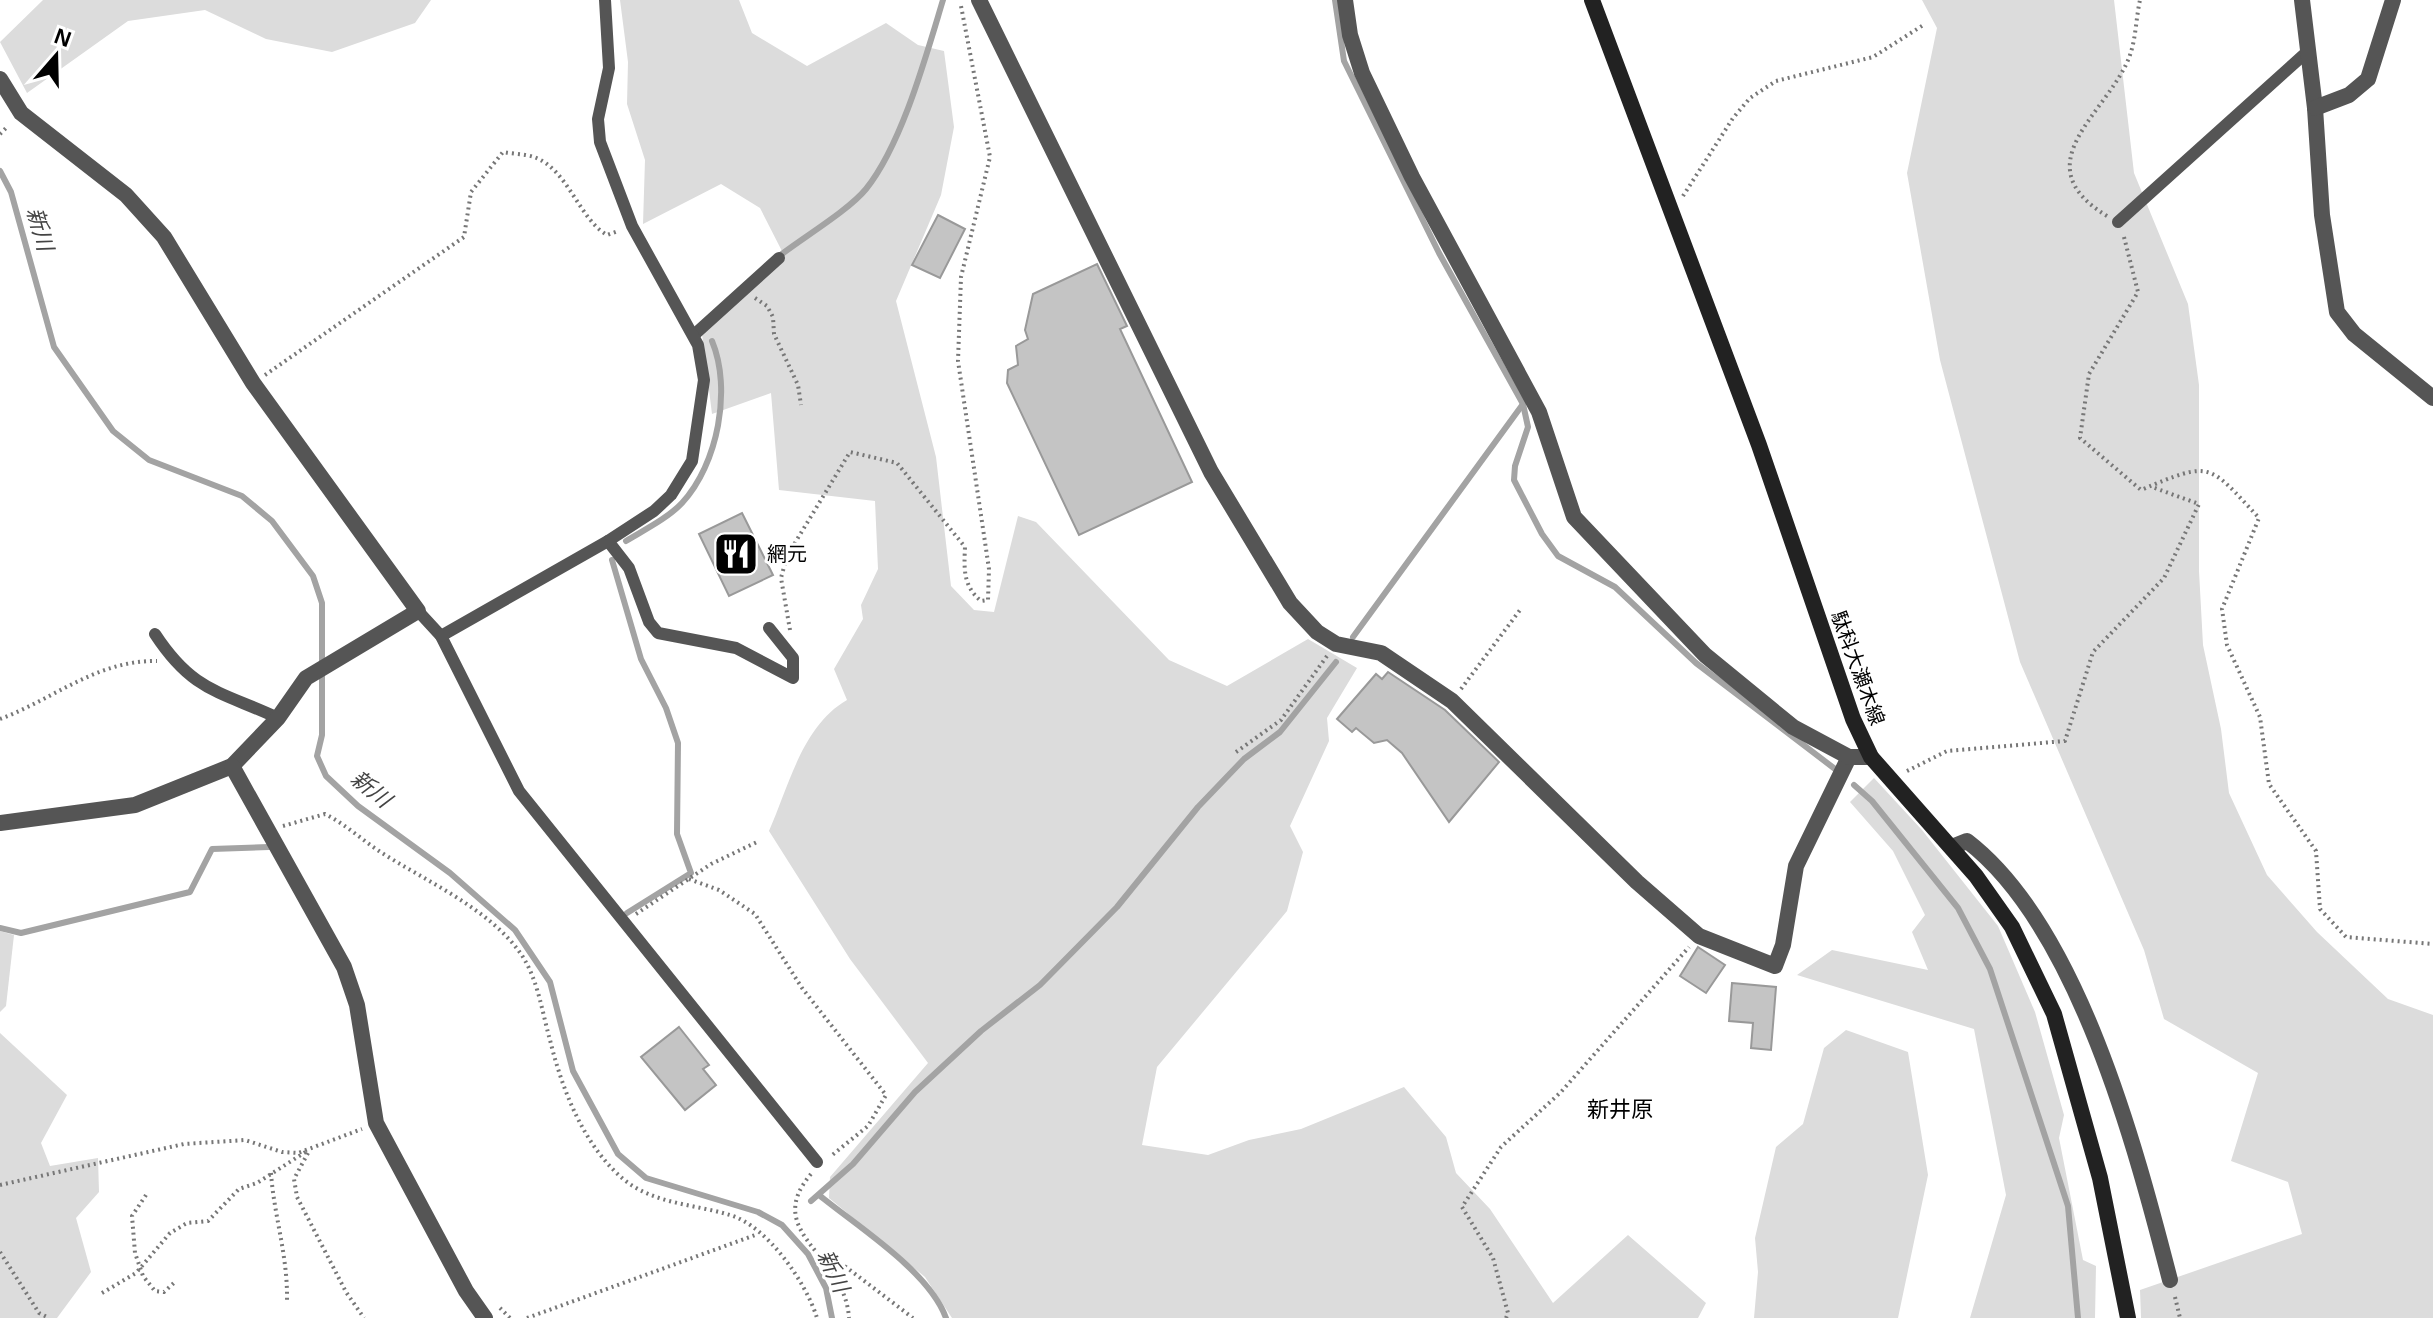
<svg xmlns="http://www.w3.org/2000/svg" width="2433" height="1318" font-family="Helvetica,'Noto Sans JP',sans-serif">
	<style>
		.green { fill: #dcdcdc }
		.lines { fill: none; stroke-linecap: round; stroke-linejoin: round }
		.stream { stroke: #a3a3a3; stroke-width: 6 }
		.building { fill: #c4c4c4; stroke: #999; stroke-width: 2 }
		.path { stroke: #777; stroke-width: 4; stroke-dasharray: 2 4; stroke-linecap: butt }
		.service { stroke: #555; stroke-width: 12 }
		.minor { stroke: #555; stroke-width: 16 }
		.tertiary { stroke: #555; stroke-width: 16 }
		.secondary { stroke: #222; stroke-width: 16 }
		.labels { text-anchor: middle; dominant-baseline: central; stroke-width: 6; stroke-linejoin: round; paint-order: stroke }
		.poi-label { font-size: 20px; fill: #000; stroke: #fff; text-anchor: start }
		.street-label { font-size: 20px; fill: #000; stroke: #fff }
		.water-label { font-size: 22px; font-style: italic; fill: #444; stroke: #fff }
		.neighbourhood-label { font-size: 22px; fill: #000; stroke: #fff }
	</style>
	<rect width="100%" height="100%" fill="#fff"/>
	<g class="green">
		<path d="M43,0h388l-16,23 -83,29 -66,-13 -61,-29 -77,11 -101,72 -27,-51z"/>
		<path d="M620,0h119l13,33 55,33 79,-43 32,22 26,6 10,76 -13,68 -45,106 40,156 15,129 23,24 20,2 24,-96 18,6 133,138 58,26 81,-47 49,29 -30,50 2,23 -39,85 13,26 -16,59 -130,156 -15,78 66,10 41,-15 52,-11 103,-42 42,50 10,36 34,36 63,94 75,-68 78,68 -8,15h-746l-27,-41 -96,-79 1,-21 98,-114 -78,-104 -81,-128c20,-45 33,-105 78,-131l-13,-31 29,-50 -2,-14 17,-36 -3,-68 -96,-11 -8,-97 -59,21 -10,-80 83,-77 -25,-49 -39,-24 -78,40 2,-64 -18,-56 1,-42z"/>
		<path d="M1922,0h192l20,173 54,131 11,81v186l4,74 18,84 8,64 38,82 50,57 71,67 45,16v303h-292l-1,-28 162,-56 -14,-52 -57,-21 27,-88 -94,-54 -20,-69 -124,-288 -80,-302 -33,-187 30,-145z"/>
		<path d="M1874,778l48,52 76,96 37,86 29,103 -5,23 24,122 13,6 -1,52h-125l36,-123 -32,-166 -177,-54 35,-25 96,20 -16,-38 13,-17 -32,-64 -43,-49z"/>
		<path d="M0,931l14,4 -8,71 -6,6z"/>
		<path d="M1846,1030l62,22 20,123 -30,143h-144l4,-46 -3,-34 21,-91 27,-23 21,-76z"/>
		<path d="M0,1033l67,62 -26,48 9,23 48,-8 1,34 -23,26 15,54 -34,46h-57z"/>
	</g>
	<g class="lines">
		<g class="stream">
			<path d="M1335,0l9,61 95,192 84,151 5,23 -13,39 -1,14 28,54 16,22 57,31 81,76 143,109"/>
			<path d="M0,171l11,21 43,155 59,84 36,29 93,36 30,25 41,55 9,27v132l-5,21 9,20 32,30 92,67 65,57 35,52 23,89 45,83 28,24 112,34 24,13 26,29 18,34 6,30"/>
			<path d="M778,257c24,-19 70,-46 88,-68 36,-45 60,-133 77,-189"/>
			<path d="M626,541c18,-11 42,-23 56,-38 36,-39 50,-114 30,-162"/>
			<path d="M612,560l29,99 25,49 12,35 -1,91 14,39 -64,40"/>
			<path d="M1353,637l170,-233"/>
			<path d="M1854,785l18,16 86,107 32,61 78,237 10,112"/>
			<path d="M0,928l21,5 169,-41 22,-43 57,-2"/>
			<path d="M819,1195c39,32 110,76 127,123"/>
			<path d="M811,1201l42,-37 62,-72 66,-61 59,-46 77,-78 81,-100 46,-48 36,-27 56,-70"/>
		</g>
	</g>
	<g class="building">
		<path d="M938,215l27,14 -25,49 -28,-13z"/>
		<path d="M1097,264l30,62 -7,3 72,153 -113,53 -72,-152 1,-13 10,-5 -2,-19 12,-7 -3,-9 8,-36z"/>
		<path d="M742,513l31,62 -44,21 -30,-62z"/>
		<path d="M1388,672l57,38 54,52 -50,60 -47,-69 -15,-13 -13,3 -18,-15 -4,4 -15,-13 39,-45 6,5z"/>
		<path d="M1698,947l27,18 -19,28 -26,-17z"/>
		<path d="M1732,983l44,4 -5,63 -20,-2 2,-25 -24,-2z"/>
		<path d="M679,1027l30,38 -6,4 13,16 -31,25 -44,-53z"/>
	</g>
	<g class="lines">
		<g class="path">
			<path d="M0,134l8,-8"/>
			<path d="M1683,196l50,-78 17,-20 26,-17 97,-24 52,-33"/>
			<path d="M2107,216c-87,-53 3,-104 23,-161 6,-17 6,-37 10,-55"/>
			<path d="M2124,237l14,55 -49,82 -9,64 61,52c71,-30 67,-27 118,28l-37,91 5,36 33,72 9,67 47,67 4,58 26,28 87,7"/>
			<path d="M755,298l12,8 6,11 1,17 24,51 3,20"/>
			<path d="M265,375l199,-138 7,-45 32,-40c10,2 22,2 31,5 34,12 45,62 73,78l11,-4"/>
			<path d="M790,630l-9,-52 6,-22 63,-104 47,11 68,84c-1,22 -2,39 16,54l7,-1 1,-31 -31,-208 3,-84 29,-120 -29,-151"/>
			<path d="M1461,689l59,-79"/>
			<path d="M0,719c54,-20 97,-59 157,-58"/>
			<path d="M1236,752l45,-32 46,-64"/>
			<path d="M1907,771l40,-20 118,-10 28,-89 71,-74 35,-74 -47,-17"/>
			<path d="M283,826l42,-12c20,10 36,25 54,37 46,30 110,57 142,103 17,25 21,58 29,86 12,49 33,104 72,138 30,26 72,26 108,37 37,11 76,67 87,103"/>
			<path d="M689,879l30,11 36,24 47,74 84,107 -18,31 -37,30"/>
			<path d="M636,914l75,-50 46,-22"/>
			<path d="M308,1153l-14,26 3,18 49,95 18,26"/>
			<path d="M271,1173c3,43 17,83 16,128"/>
			<path d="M811,1174c-50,59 34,79 38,144"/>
			<path d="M0,1185l184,-41 61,-4 37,12 16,1 64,-24"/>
			<path d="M146,1195l-14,21 3,37 8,23 12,15 9,1 11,-10"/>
			<path d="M0,1252l39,61 10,5"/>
			<path d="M823,1256l23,11 67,51"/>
			<path d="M102,1293l34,-20 34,-40 17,-10 21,-2 31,-32 18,-6 50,-32"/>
			<path d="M2175,1297l5,21"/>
			<path d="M500,1308l10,10"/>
			<path d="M527,1318l231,-84"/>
			<path d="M1506,1318l2,-5 -15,-55 -31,-51 39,-60 60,-55 128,-145"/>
		</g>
		<g class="service">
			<path d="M2118,222l190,-171"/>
			<path d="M695,334l84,-76"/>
			<path d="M608,541l21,27 20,54 9,11 78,15 57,30v-20l-24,-30"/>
			<path d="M418,611l23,25 78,155 298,371"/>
			<path d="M155,634c38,58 65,57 123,84"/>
			<path d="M441,636l167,-95 46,-30 17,-16 21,-34 12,-81 -6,-35 -66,-119 -32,-84 -2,-23 11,-51 -4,-68"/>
		</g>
		<g class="minor">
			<path d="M979,0l232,472 79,131 27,29 19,12 45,9 71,48 185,181 62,54 76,30 8,-21 13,-79 53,-109"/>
			<path d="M1345,0l5,35 12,38 50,104 127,235 35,105 131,138 88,72 56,30h22"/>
			<path d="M2302,0l13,108 7,107 15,97 17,22 79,64"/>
			<path d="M2315,108l34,-13 19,-16 25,-79"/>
			<path d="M1952,847l15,-6c111,85 169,307 203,439"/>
		</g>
		<g class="tertiary">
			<path d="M0,79l21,34 105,82 38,42 89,146 165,228 -112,67 -28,40 -46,48 -97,39 -135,18"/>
			<path d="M232,766l112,201 13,38 19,118 90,168 19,27"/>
		</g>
		<path class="secondary" d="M1592,0l167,445 94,274 18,38 105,119 36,51 42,87 46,164 28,140"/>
	</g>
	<defs>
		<g id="restaurant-square" transform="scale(2.3)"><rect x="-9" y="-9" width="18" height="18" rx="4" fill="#000" stroke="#fff"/><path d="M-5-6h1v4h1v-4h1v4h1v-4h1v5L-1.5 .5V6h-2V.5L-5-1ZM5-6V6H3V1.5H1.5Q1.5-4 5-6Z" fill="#fff"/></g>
	</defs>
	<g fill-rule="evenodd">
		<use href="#restaurant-square" x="736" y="554"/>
	</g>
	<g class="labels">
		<g class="poi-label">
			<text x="767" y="554">網元</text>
		</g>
		<g class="street-label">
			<text transform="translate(1858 668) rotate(70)">駄科大瀬木線</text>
		</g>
		<g class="water-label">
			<text transform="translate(40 229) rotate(74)">新川</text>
			<text transform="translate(371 789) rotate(39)">新川</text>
			<text transform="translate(833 1271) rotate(65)">新川</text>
		</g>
		<g class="neighbourhood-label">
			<text x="1620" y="1109">新井原</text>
		</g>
	</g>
	<g transform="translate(56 56) rotate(20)" stroke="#ffffff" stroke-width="6" paint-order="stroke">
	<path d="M0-6L14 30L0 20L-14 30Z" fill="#000000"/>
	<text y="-12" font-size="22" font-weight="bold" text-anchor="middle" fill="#000000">N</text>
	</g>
</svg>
